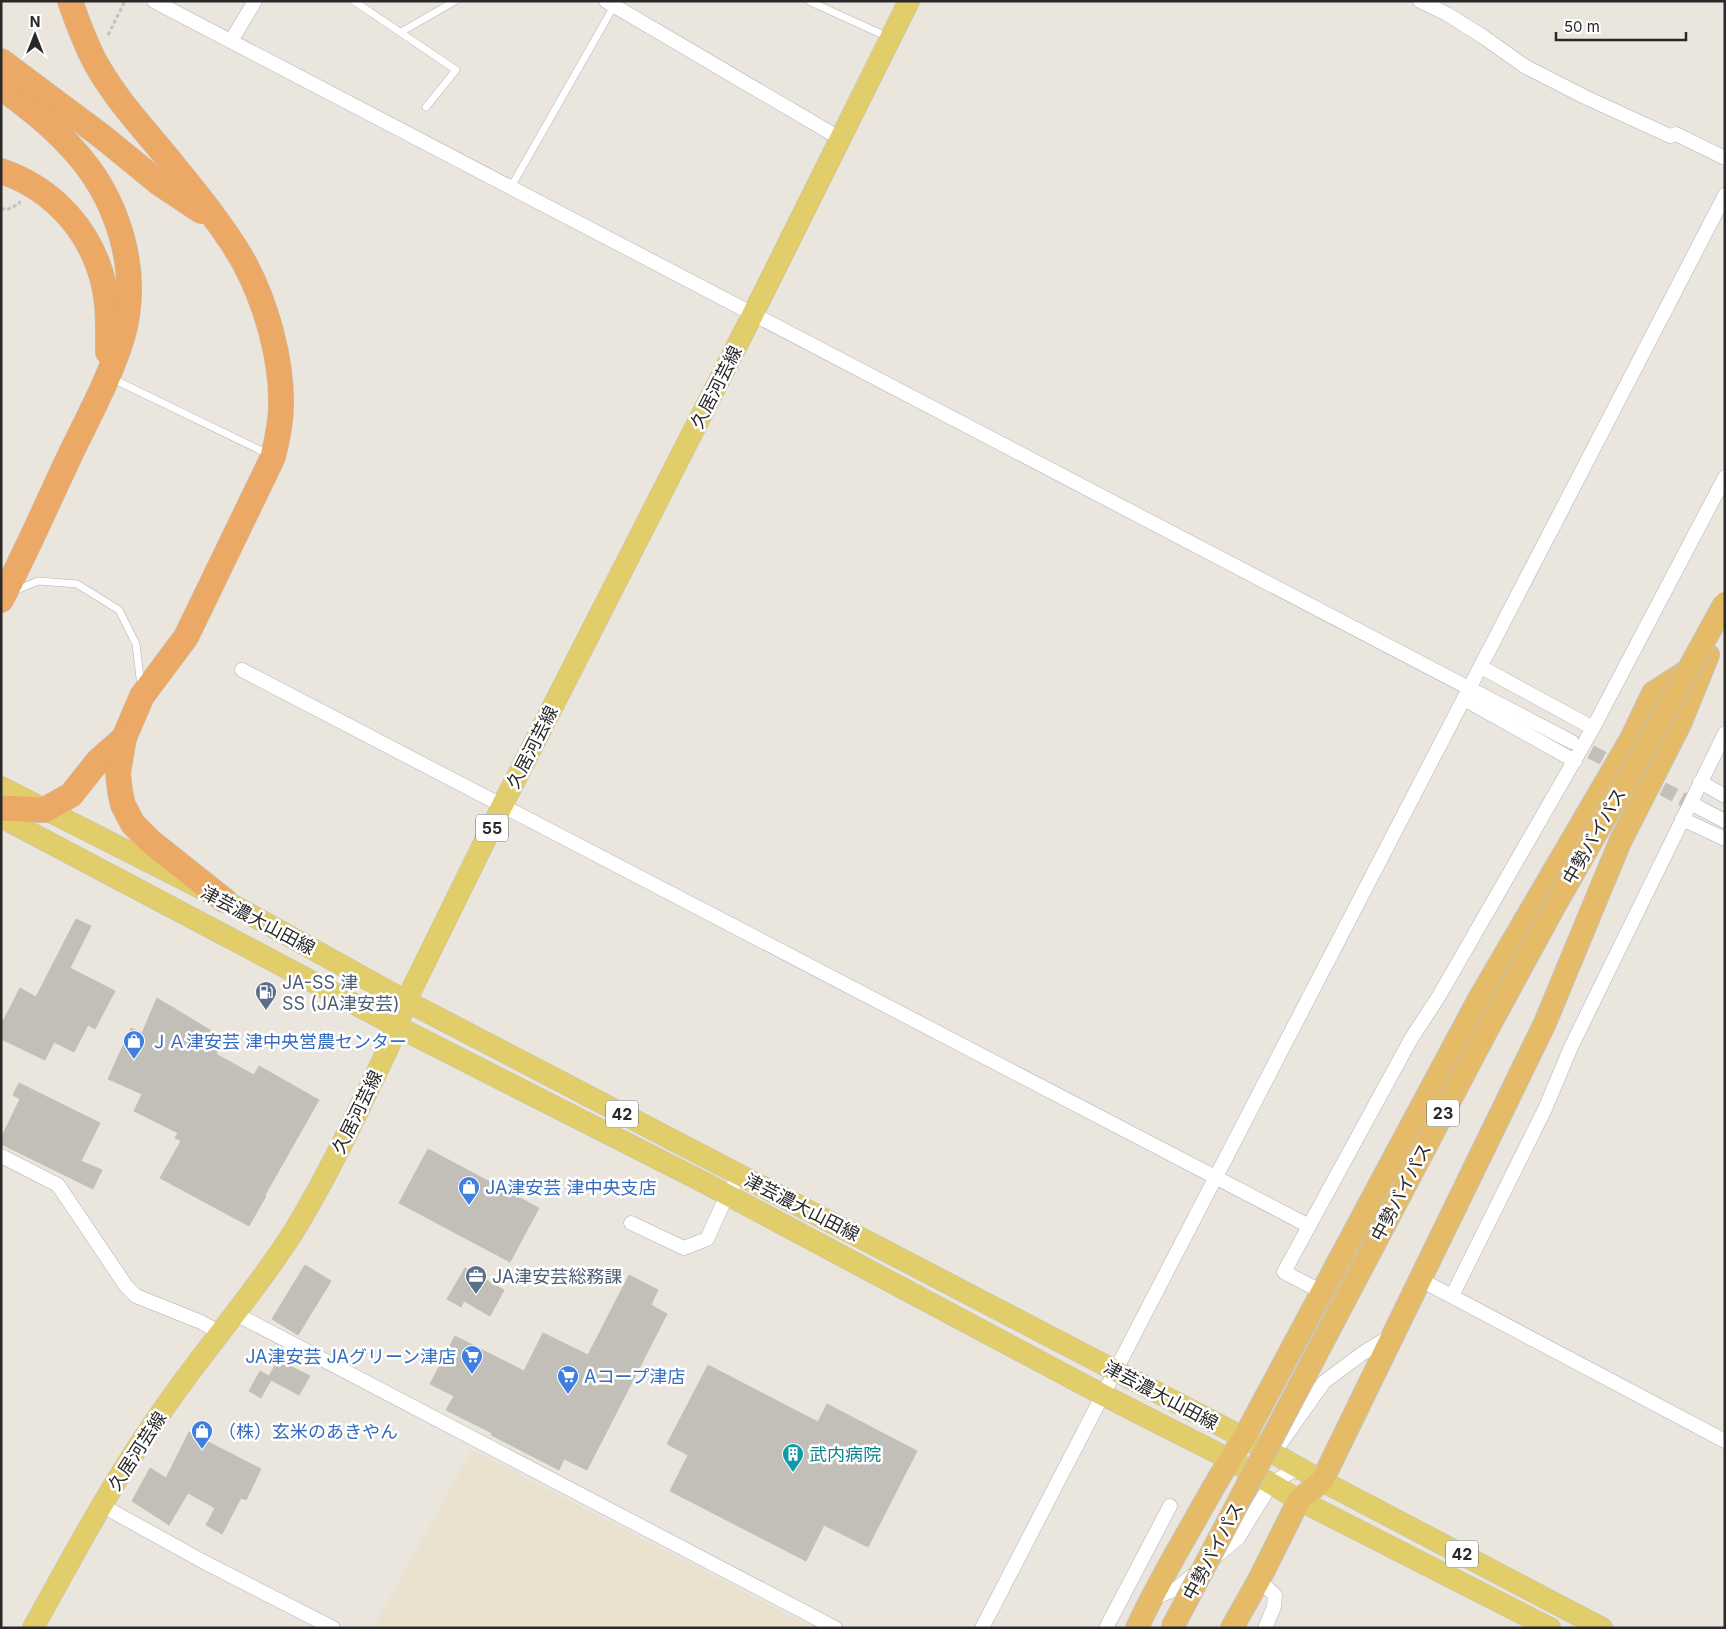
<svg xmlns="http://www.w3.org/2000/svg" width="1726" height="1629" font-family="Inter,'Noto Sans JP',sans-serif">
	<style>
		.education { fill: #eae2ce }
		.building { fill: #c2bfb9; stroke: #c5c1b6 }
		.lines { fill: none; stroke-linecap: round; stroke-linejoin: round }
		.minor-tunnel { stroke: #c3bfb9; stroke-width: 14; stroke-dasharray: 14 7; stroke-linecap: butt }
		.service-casing { stroke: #b0b2bb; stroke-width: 8 }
		.minor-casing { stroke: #b0b2bb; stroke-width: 15 }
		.primary-casing { stroke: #c3c3c3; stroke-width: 22 }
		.trunk-casing { stroke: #c3c3c3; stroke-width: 24 }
		.motorway-casing { stroke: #c3c3c3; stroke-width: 26 }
		.path { stroke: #c3c3c3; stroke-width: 3; stroke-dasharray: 4 2.5; stroke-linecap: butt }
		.service { stroke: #fff; stroke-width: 7 }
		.minor { stroke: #fff; stroke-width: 14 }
		.primary { stroke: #e1cd6a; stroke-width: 21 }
		.trunk { stroke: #e6bb68; stroke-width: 22 }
		.motorway { stroke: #eca965; stroke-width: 25 }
		.trunk-bridge-casing { stroke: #c3c3c3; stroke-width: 24; stroke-linecap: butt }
		.trunk-bridge { stroke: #e6bb68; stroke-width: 22 }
		.labels { text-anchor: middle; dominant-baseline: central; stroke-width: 5; stroke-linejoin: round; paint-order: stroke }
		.shield { fill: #fff; stroke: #696969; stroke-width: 1 }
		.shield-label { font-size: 16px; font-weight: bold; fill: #292929 }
		.street-label { font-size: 18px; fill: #292929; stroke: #fff }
		.service-label { font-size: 18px; fill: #4e5e75; stroke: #fff; text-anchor: start }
		.shop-label { font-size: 18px; fill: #366cbe; stroke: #fff; text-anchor: start }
		.culture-label { font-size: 18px; fill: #0d838f; stroke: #fff; text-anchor: start }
	</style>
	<rect width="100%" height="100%" fill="#eae5dd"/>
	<path class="education" d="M472,1450l341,178h-440z"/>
	<g class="building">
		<path d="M76,919l15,7 -21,42 45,23 -20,38 -7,-4 -14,27 -20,-10 -9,18 -44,-21v-14l19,-37 16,9z"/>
		<path d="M157,998l68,41 -9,15 38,21 5,-9 60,34 -54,95 1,1 -17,30 -89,-48 21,-37 -6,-3 3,-5 -44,-22 8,-17 -34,-15 23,-51 11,5z"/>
		<path d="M19,1083l81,40 -19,38 21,9 -9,19 -92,-45v-6l19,-39 -7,-4z"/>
		<path d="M428,1149l111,59 -29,54 -111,-59z"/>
		<path d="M305,1265l26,16 -33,54 -26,-16z"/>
		<path d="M465,1268l39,22 -14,26 -26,-15 -3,6 -14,-8z"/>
		<path d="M629,1275l29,15 -7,15 16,9 -80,156 -23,-11 -5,11 -68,-35 1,-2 -46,-23 8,-14 -24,-12 25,-48 69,35 19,-38 45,22z"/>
		<path d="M278,1360l32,16 -11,19 -28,-15 -10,18 -12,-7 11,-20 9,5z"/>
		<path d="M708,1365l110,57 9,-18 90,47 -49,96 -44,-22 -18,36 -136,-70 18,-36 -21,-11z"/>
		<path d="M189,1432l72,37 -15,31 -5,-2 -19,36 -16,-9 9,-17 -27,-15 -19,32 -37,-24 18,-33 16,10z"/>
	</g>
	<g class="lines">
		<g class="minor-tunnel">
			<path d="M1572,742l50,26"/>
			<path d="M1644,779l52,27"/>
		</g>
		<g class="service-casing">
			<g id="service">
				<path d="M354,1l102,69 -30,37"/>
				<path d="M809,1l79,36"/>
				<path d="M401,32l54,-31"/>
				<path d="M511,187l103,-181"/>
				<path d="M111,378l159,77"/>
				<path d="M14,591l24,-10 39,3 42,26 17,34 5,42"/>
			</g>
		</g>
		<g class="minor-casing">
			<g id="minor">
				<path d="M154,1l1418,741"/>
				<path d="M606,1l235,138"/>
				<path d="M1420,1l27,13 35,22 44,31 59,30 85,39 6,-2 49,24"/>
				<path d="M231,41l24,-40"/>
				<path d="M1481,667l112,61"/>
				<path d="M242,670l1067,556"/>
				<path d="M1464,699l111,62"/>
				<path d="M1700,782l25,14"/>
				<path d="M1696,806l29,15"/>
				<path d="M1682,819l43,20"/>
				<path d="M1,1156l57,29 68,101 10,10 65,26 19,11"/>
				<path d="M631,1223l53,25 23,-9 20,-44 13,-20"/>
				<path d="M1421,1280l304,161"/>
				<path d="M1322,1292l-38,-20 127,-233 28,-43 154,-268 132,-251"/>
				<path d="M1452,1296l93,-187 26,-62 154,-314"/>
				<path d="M236,1314l599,314"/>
				<path d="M1278,1447l46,-65 39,-29 28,-17"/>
				<path d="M101,1505l103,57 129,66"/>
				<path d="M1214,1558l24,-20 34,-55 26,-15"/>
				<path d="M1259,1580l16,15 -1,12 -9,21"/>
				<path d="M1151,1599l25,-10 21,-17"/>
				<path d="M982,1628l743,-1433"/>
				<path d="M1106,1628l64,-122"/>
			</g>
		</g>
		<g class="primary-casing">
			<g id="primary">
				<path d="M1,787l223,113 182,101 710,370 157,82 49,28 280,147"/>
				<path d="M1,817l397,210 309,157 396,211 126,64 70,41 251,128"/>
				<path d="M33,1628c40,-72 78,-144 125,-211 43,-64 95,-121 136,-186 27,-44 50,-90 72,-137 15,-30 30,-60 40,-93l96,-195 251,-492 156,-313"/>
			</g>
		</g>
		<g class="trunk-casing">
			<g id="trunk">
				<path d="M1137,1628c16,-35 35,-68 54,-101 17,-30 33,-60 53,-89l235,-439 152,-260 22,-46 40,-26"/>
				<path d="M1232,1628l27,-48 40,-80 23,-19 223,-458 75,-181 60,-118 28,-69"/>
			</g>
		</g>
		<g class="motorway-casing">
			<g id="motorway">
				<path d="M70,1c8,22 16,46 28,66 21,37 50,66 76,99 24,29 53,65 71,98 21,40 37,95 36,141 0,18 -4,35 -8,52l-87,180 -44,59 -18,42 -6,35 2,18 3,14 10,19 18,18 73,58"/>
				<path d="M1,61l103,77 55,45 42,28"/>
				<path d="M1,87c24,18 49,37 69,59 47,49 71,122 53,189 -12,40 -32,77 -50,114 -24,50 -46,102 -72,151"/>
				<path d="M1,171c54,18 93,63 104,119 4,21 3,42 3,62"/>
				<path d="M1,808l43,2 27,-15 27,-34 26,-23"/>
			</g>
		</g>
		<g class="path">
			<path d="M108,35l17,-34"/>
			<path d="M1,208l5,2 13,-6 1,-3"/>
		</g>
		<use href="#service" class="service"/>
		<use href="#minor" class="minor"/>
		<use href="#primary" class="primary"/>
		<use href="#trunk" class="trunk"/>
		<use href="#motorway" class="motorway"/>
		<g class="trunk-bridge-casing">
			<path id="trunk-bridge" d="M1172,1628l315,-598 68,-125 89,-155 81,-147"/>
		</g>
		<use href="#trunk-bridge" class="trunk-bridge"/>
	</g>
	<defs>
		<g id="fuel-pin" transform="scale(1.125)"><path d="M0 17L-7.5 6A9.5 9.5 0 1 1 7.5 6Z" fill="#5c6f8a" stroke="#fff"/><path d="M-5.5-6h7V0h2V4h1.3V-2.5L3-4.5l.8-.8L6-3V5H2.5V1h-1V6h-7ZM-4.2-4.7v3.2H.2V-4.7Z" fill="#fff"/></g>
		<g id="shop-pin" transform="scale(1.125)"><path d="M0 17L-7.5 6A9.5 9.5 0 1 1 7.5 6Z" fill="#3f7fe0" stroke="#fff"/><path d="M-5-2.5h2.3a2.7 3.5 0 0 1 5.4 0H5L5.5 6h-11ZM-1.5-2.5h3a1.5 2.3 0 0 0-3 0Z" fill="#fff"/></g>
		<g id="office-pin" transform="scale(1.125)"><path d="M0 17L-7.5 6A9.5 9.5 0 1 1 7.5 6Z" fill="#5c6f8a" stroke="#fff"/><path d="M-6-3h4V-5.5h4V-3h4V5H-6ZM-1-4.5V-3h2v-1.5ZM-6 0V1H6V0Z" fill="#fff"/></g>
		<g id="supermarket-pin" transform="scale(1.125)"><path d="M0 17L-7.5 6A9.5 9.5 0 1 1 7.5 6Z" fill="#3f7fe0" stroke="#fff"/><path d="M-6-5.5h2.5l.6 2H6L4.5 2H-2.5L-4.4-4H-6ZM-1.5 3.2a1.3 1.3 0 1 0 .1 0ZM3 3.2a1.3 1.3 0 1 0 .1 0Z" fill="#fff"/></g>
		<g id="building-pin" transform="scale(1.125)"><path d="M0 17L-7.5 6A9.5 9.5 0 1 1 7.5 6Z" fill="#0f9aa8" stroke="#fff"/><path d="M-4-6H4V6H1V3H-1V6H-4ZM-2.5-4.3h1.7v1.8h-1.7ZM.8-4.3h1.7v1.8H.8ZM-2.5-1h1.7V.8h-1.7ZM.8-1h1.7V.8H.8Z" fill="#fff"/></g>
	</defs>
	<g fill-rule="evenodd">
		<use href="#fuel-pin" x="266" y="992"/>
		<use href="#shop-pin" x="134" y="1041"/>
		<use href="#shop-pin" x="469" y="1187"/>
		<use href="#office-pin" x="476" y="1276"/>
		<use href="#supermarket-pin" x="472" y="1356"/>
		<use href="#supermarket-pin" x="568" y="1376"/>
		<use href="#shop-pin" x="202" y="1431"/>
		<use href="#building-pin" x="793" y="1454"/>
	</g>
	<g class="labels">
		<g class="shield">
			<rect x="476" y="814.5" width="32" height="27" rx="4"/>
			<rect x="1427" y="1099.5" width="32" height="27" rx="4"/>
			<rect x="606" y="1100.5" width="32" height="27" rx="4"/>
			<rect x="1446" y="1540.5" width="32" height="27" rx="4"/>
		</g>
		<g class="shield-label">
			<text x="492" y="828">55</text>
			<text x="1443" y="1113">23</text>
			<text x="622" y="1114">42</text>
			<text x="1462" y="1554">42</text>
		</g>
		<g class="street-label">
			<text transform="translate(716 387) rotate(-63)">久居河芸線</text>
			<text transform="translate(532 747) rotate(-63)">久居河芸線</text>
			<text transform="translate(1594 836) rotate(-60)">中勢バイパス</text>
			<text transform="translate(258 920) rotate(28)">津芸濃大山田線</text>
			<text transform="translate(357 1112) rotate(-64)">久居河芸線</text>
			<text transform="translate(1401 1192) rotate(-62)">中勢バイパス</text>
			<text transform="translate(802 1207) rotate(27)">津芸濃大山田線</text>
			<text transform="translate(1161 1395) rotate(28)">津芸濃大山田線</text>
			<text transform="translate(137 1451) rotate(-57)">久居河芸線</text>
			<text transform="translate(1213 1551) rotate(-62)">中勢バイパス</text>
		</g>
		<g class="service-label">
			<text x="282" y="982">JA-SS 津<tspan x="282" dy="21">SS (JA津安芸)</tspan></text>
			<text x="492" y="1276">JA津安芸総務課</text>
		</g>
		<g class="shop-label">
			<text x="150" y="1041">ＪＡ津安芸 津中央営農センター</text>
			<text x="485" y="1187">JA津安芸 津中央支店</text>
			<text x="456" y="1356" text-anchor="end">JA津安芸 JAグリーン津店</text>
			<text x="584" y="1376">Aコープ津店</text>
			<text x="218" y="1431">（株）玄米のあきやん</text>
		</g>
		<g class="culture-label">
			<text x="809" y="1454">武内病院</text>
		</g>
	</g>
	<rect width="1726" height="1629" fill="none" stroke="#292929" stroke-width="5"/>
	<g transform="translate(35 35)" stroke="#ffffff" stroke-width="4" paint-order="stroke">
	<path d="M0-4L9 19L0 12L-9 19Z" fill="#292929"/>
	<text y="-8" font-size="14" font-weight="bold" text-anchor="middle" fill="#292929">N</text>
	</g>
	<path d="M1556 32v8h130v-8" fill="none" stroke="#292929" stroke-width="2.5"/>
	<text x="1564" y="32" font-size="15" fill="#292929" stroke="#ffffff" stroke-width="4" paint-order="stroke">50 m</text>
</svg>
